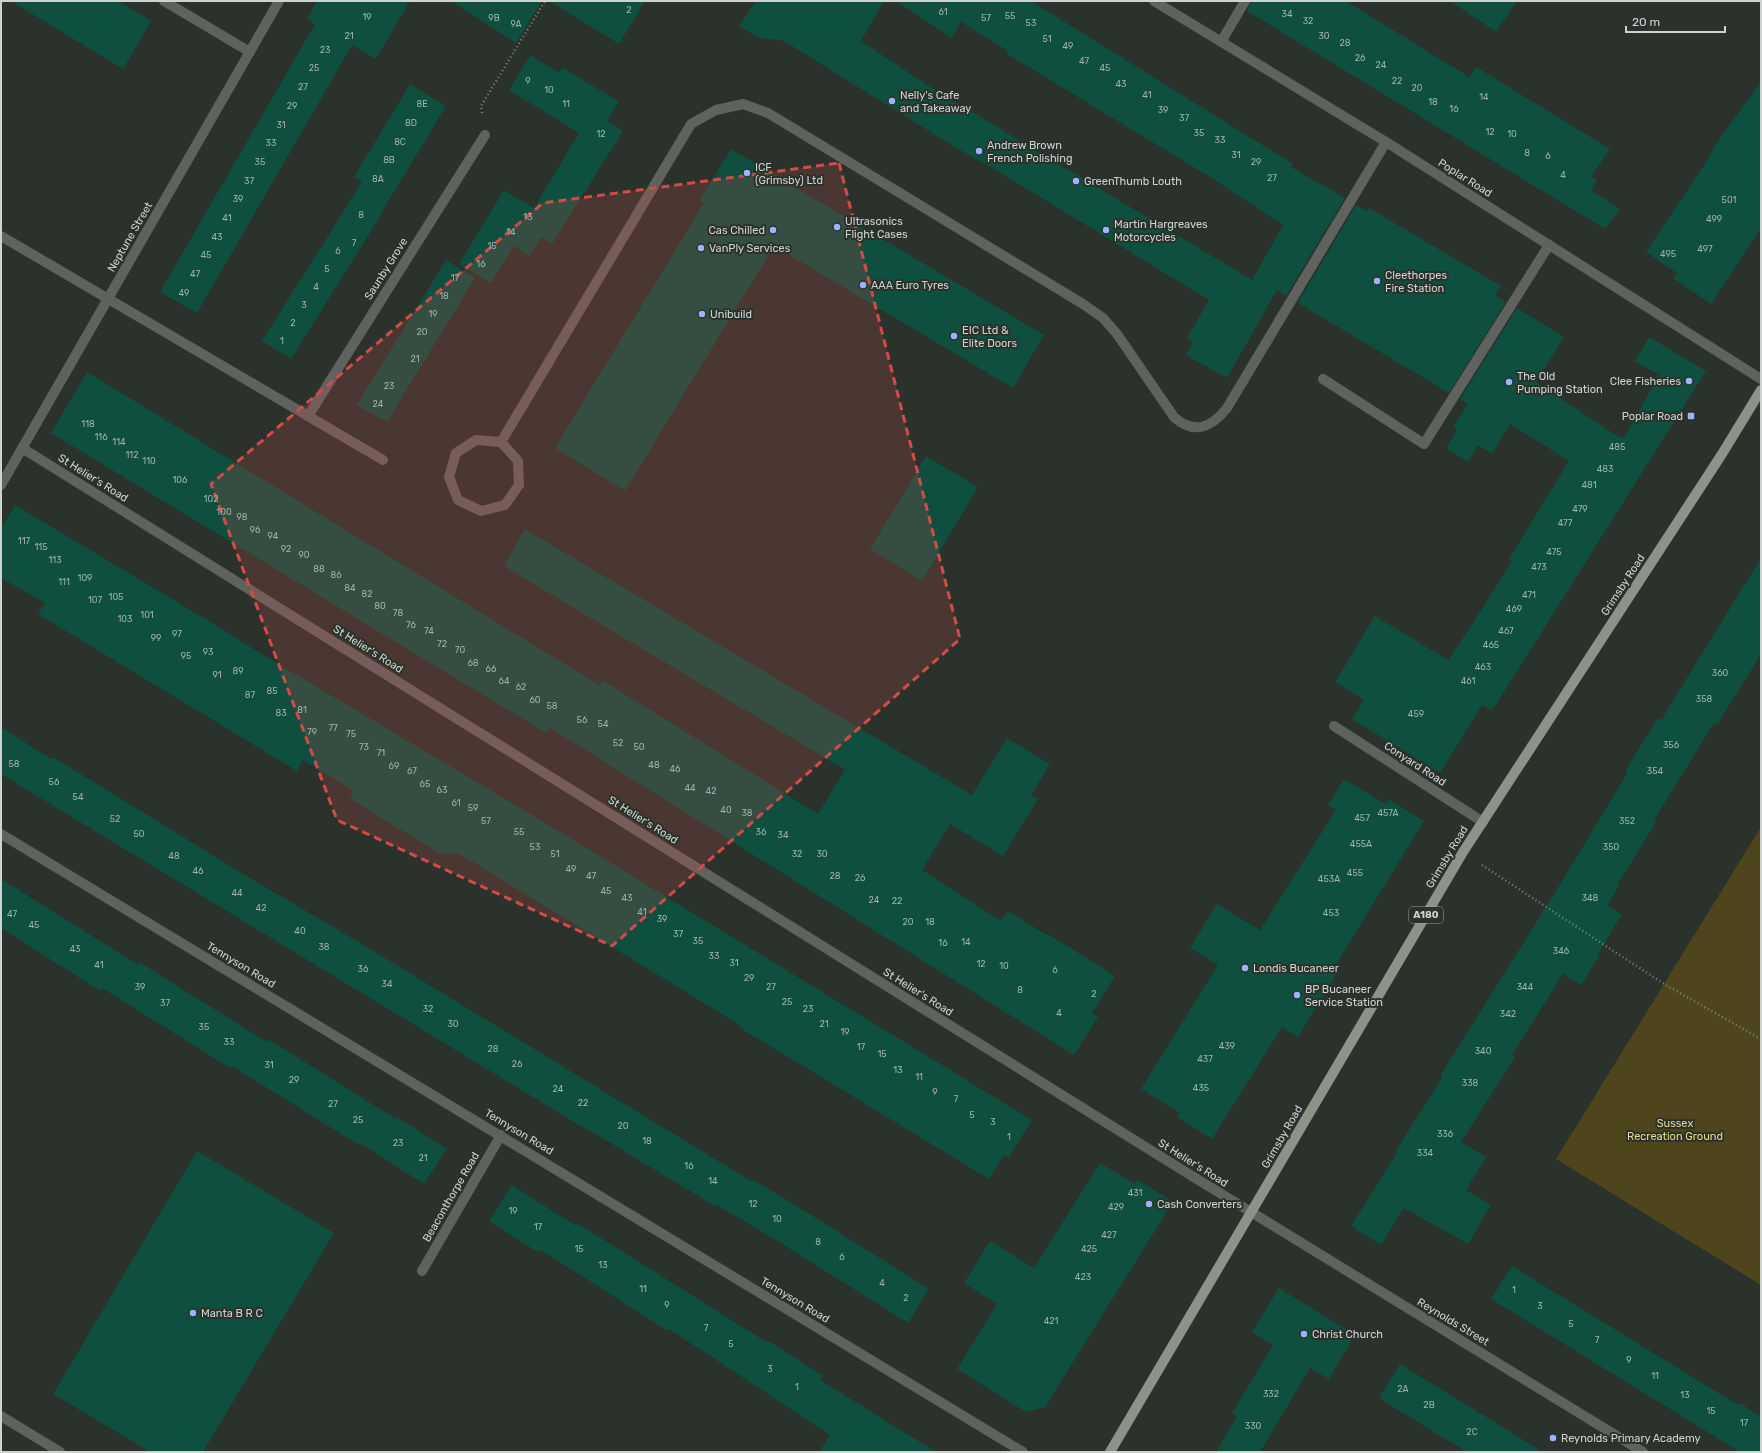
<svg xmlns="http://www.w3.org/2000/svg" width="1762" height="1453" font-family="Rubik,sans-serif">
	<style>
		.green { fill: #4e451d }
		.building { fill: #0e4f3f }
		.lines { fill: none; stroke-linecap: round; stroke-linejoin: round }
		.path { stroke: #7d837e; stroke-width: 2.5; stroke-dasharray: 1 3; stroke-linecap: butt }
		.minor { stroke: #60625d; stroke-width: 10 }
		.major { stroke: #8f9288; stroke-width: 10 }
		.marked { fill: #d44a49; fill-opacity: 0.2; stroke: #d44a49; stroke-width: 3; stroke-dasharray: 8 5; stroke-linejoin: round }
		.poi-dot { fill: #9bb5fd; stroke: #2a322b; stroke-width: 1.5 }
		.labels { text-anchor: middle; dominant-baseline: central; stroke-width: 4; stroke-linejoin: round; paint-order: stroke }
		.number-label { font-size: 9px; fill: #9eb2ab }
		.shield { fill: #2a322b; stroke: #9da39e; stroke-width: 1 }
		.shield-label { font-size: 10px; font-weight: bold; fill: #ced3cf }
		.poi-label { font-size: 11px; fill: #ced3cf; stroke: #2a322b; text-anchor: start }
		.street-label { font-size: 11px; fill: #ced3cf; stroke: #2a322b }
		.park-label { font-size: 11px; fill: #e6d689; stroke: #2a322b }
	</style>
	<rect width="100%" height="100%" fill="#2a322b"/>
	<path class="green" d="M1761,827v458l-205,-126z"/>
	<g class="building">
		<path d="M11,1h107l33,20 -28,48z"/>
		<path d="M317,1h93l-34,58 -24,-14 -155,268 -37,-21 155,-268 -8,-5z"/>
		<path d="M451,1h91l-26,42z"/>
		<path d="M549,1h96l-26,43z"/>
		<path d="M756,1h128l-23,40 71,47 320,192 31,-55 -73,-48 -203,-123 1,-3 -47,-29 -9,16 -56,-37h135l262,163 -2,3 54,31 -59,98 -9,-6 -50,88 -41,-23 7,-13 -6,-4 22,-38 -212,-129 -44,-25 -169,-105 -25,-3 -20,-12z"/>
		<path d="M1251,1h95l123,76 7,-10 134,82 -19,28 6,3 -6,10 29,19 -15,20 -358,-218z"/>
		<path d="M1450,1h67l-21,31z"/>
		<path d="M530,55l29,18 3,-6 57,35 -12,19 16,10 -71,113 -11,-7 -12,19 -15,-10 -23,37 -32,-19 45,-74 30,18 45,-75 -70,-43z"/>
		<path d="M1761,81v147l-50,76 -38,-26 4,-5 -31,-21 61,-91 9,-17z"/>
		<path d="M410,84l36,22 -66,109h1l-90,144 -29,-18 100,-159 -8,-5z"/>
		<path d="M731,149l313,186 -31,53 -239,-142 -149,245 -70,-43 149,-245 -5,-2z"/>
		<path d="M1356,205l11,6 2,-3 132,78 -6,9 11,7 -57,91 -151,-90z"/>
		<path d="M446,260l29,18 -88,144 -30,-17z"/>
		<path d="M1517,308l47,29 -28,45 83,55 1,-1 4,2 35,-63 -24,-14 14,-24 57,34 -214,340 -10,-6 -42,68 -88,-54 12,-19 -29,-18 40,-66 73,44 25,-37 39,-62 -3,-2 60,-98 -59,-37 -18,30 -14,-9 -10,17 -22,-14 11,-18 -4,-3 15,-23 -8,-5z"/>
		<path d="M87,372l512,313 3,-5 216,134 27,-44 -341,-204 21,-37 447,266 35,-57 43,26 -19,31 7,4 -35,57 -53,-32 -28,46 79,51 7,-10 39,24 1,-1 67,42 -23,37 6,4 -24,38 -524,-327 -4,5 -495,-300z"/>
		<path d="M926,456l52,31 -56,94 -52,-32z"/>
		<path d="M15,505l199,119 46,29 297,177 475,290 -23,37 -5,-2 -15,24 -249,-151 1,-2 -60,-37 -213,-130 -11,-6 -16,1 -55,-33 -36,-23 4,-7 -51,-31 -6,11 -259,-157 7,-11 -44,-25v-50z"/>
		<path d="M1761,558v96l-44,71 -3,-2 -60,97 3,1 -40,64 2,1 -12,20 15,8 -24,40 2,1 -19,30 -18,-11 -51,81 3,2 -54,85 25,15 -20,33 25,15 -23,39 -64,-36 -23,37 -30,-19 46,-73 -2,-1 47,-74 -2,-2 116,-185 72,-119 -3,-1 33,-53 3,2z"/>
		<path d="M1,727l50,32 2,-2 182,112 127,75 389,237 1,-2 64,39 113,71 -21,34 -129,-81 -64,-38v2l-131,-79v1l-583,-354z"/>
		<path d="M1344,779l42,25 3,-5 35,22 -90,147 5,2 -41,67 -16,-10 -70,112 -35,-22 3,-4 -39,-24 77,-124 -28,-17 27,-44 43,26 76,-120 -8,-5z"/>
		<path d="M1,879l136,85 2,-2 128,80 1,-3 128,80 1,-2 50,32 -23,35 -64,-41 -1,2 -127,-79 -2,2 -128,-80 -2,3 -99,-63z"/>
		<path d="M197,1151l137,82 -131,219h-53l-97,-58z"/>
		<path d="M1100,1163l35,21 3,-4 35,22 -128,205 -19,5 -69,-43 40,-65 -33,-21 26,-42 44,27z"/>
		<path d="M512,1185l64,41 1,-3 191,120 1,-2 54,35 -3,4 116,72h-117l11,-17 -161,-106 -1,2 -127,-81 -2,3 -50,-32z"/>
		<path d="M1512,1266l226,139 2,-2 21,14v35h-21l-249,-153z"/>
		<path d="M1279,1288l76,47 -26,44 -19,-11 -50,84h-44l21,-36 -5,-3 41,-68 -21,-13z"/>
		<path d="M1400,1364l96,59 47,29h-76l-30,-18 -58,-36z"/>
	</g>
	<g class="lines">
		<g class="path">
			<path d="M482,113l-1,-7 64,-105"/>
			<path d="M1482,865l182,119 97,55"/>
		</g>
		<g class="minor">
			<path d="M164,1l86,51"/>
			<path d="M1154,1l232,141 375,237"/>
			<path d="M1221,42l24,-41"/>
			<path d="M1,236l382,224"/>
			<path d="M1323,379l101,65 125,-199"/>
			<path d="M308,416l177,-281"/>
			<path d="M476,440l25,2 17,19 1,24 -14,20 -24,6 -23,-11 -9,-23 7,-24z"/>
			<path d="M501,442l190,-318 25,-14 27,-6 25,9 315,191 20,14 14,16 57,83c20,18 37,11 53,-9l159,-266"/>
			<path d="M22,448l1170,728 451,276"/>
			<path d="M1,485l278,-484"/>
			<path d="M1334,726l149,96"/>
			<path d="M1,834l1022,618"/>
			<path d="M422,1271l79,-136"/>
			<path d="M1,1416l59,36"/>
		</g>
		<path class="major" d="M1110,1452l353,-600 259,-398 39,-64"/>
	</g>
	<path class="marked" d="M839,163l121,476 -348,307 -275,-126 -126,-336 332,-281z"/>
	<g class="poi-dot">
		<circle cx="892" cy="101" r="4"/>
		<circle cx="979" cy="151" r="4"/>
		<circle cx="747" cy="173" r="4"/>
		<circle cx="1076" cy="181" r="4"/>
		<circle cx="837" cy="227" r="4"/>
		<circle cx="773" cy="230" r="4"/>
		<circle cx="1106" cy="230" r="4"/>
		<circle cx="701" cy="248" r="4"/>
		<circle cx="1377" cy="281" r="4"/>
		<circle cx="863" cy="285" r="4"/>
		<circle cx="702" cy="314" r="4"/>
		<circle cx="954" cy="336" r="4"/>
		<circle cx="1689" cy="381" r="4"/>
		<circle cx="1509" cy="382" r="4"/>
		<rect x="1687" y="412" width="8" height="8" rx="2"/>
		<circle cx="1245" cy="968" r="4"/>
		<circle cx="1297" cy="995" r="4"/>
		<circle cx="1149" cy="1204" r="4"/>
		<circle cx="193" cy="1313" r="4"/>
		<circle cx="1304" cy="1334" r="4"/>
		<circle cx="1553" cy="1438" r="4"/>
	</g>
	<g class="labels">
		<g class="number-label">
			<text x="629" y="10">2</text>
			<text x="943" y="12">61</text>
			<text x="1287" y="14">34</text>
			<text x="1010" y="16">55</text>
			<text x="367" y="17">19</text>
			<text x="494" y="18">9B</text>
			<text x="986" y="18">57</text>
			<text x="1308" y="21">32</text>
			<text x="1031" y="23">53</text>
			<text x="516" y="24">9A</text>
			<text x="349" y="36">21</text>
			<text x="1324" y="36">30</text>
			<text x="1047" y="39">51</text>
			<text x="1345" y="43">28</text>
			<text x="1068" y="46">49</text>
			<text x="325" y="50">23</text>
			<text x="1360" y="58">26</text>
			<text x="1084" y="61">47</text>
			<text x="1381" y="65">24</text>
			<text x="314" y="68">25</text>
			<text x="1105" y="68">45</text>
			<text x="528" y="81">9</text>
			<text x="1397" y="81">22</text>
			<text x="1121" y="84">43</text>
			<text x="303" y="87">27</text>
			<text x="1417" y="88">20</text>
			<text x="549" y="90">10</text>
			<text x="1147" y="95">41</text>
			<text x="1484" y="97">14</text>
			<text x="1433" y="102">18</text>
			<text x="422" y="104">8E</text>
			<text x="566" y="104">11</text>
			<text x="292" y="106">29</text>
			<text x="1454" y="109">16</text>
			<text x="1163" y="110">39</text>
			<text x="1184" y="118">37</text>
			<text x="411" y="123">8D</text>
			<text x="281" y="125">31</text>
			<text x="1490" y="132">12</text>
			<text x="1199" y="133">35</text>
			<text x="601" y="134">12</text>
			<text x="1512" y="134">10</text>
			<text x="1220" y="140">33</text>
			<text x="400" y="142">8C</text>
			<text x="271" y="143">33</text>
			<text x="1527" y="153">8</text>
			<text x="1236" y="155">31</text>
			<text x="1548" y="156">6</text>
			<text x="389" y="160">8B</text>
			<text x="260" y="162">35</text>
			<text x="1256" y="162">29</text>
			<text x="1563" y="175">4</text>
			<text x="1272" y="178">27</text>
			<text x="378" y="179">8A</text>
			<text x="249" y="181">37</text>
			<text x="238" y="199">39</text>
			<text x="1729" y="200">501</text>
			<text x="361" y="215">8</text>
			<text x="528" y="217">13</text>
			<text x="227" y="218">41</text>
			<text x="1714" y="219">499</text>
			<text x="511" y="232">14</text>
			<text x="217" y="237">43</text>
			<text x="354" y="243">7</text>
			<text x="492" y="246">15</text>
			<text x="1705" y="249">497</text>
			<text x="338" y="251">6</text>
			<text x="1668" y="254">495</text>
			<text x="206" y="255">45</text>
			<text x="481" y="264">16</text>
			<text x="327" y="269">5</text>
			<text x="195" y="274">47</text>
			<text x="455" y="278">17</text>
			<text x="316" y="287">4</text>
			<text x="184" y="293">49</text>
			<text x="444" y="296">18</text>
			<text x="304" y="305">3</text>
			<text x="433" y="314">19</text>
			<text x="293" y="323">2</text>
			<text x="422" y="332">20</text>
			<text x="282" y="341">1</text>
			<text x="415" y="359">21</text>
			<text x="389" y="386">23</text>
			<text x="378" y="404">24</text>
			<text x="88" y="424">118</text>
			<text x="101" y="437">116</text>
			<text x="119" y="442">114</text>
			<text x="1617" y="447">485</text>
			<text x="132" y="455">112</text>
			<text x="149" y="461">110</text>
			<text x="1605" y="469">483</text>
			<text x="180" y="480">106</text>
			<text x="1589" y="485">481</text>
			<text x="211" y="499">102</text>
			<text x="1580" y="509">479</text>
			<text x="224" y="512">100</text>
			<text x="242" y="517">98</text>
			<text x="1565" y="523">477</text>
			<text x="255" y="530">96</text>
			<text x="273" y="536">94</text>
			<text x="24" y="541">117</text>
			<text x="41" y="547">115</text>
			<text x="286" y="549">92</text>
			<text x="1554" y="552">475</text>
			<text x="304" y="555">90</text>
			<text x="55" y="560">113</text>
			<text x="1539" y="567">473</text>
			<text x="319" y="569">88</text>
			<text x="336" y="575">86</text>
			<text x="85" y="578">109</text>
			<text x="64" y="582">111</text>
			<text x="350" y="588">84</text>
			<text x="367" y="594">82</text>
			<text x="1529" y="595">471</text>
			<text x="116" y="597">105</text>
			<text x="95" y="600">107</text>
			<text x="380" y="606">80</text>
			<text x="1514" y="609">469</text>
			<text x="398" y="613">78</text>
			<text x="147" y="615">101</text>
			<text x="125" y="619">103</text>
			<text x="411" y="625">76</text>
			<text x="429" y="631">74</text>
			<text x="1506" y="631">467</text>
			<text x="177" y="634">97</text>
			<text x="156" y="638">99</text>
			<text x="442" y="644">72</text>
			<text x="1491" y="645">465</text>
			<text x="460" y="650">70</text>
			<text x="208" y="652">93</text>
			<text x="186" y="656">95</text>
			<text x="473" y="663">68</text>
			<text x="1483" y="667">463</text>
			<text x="491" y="669">66</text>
			<text x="238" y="671">89</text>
			<text x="1720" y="673">360</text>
			<text x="217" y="675">91</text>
			<text x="504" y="681">64</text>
			<text x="1468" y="681">461</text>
			<text x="521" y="687">62</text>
			<text x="272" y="691">85</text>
			<text x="250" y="695">87</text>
			<text x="1704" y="699">358</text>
			<text x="535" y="700">60</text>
			<text x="552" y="706">58</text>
			<text x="302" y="710">81</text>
			<text x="281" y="713">83</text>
			<text x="1416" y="714">459</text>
			<text x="582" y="720">56</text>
			<text x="603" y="724">54</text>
			<text x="333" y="728">77</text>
			<text x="312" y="732">79</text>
			<text x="351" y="734">75</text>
			<text x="618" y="743">52</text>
			<text x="1671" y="745">356</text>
			<text x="364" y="747">73</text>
			<text x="639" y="747">50</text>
			<text x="381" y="753">71</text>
			<text x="14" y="764">58</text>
			<text x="654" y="765">48</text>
			<text x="394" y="766">69</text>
			<text x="675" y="769">46</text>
			<text x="412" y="771">67</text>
			<text x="1655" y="771">354</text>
			<text x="54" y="782">56</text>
			<text x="425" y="784">65</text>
			<text x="690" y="788">44</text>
			<text x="442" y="790">63</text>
			<text x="711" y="791">42</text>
			<text x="78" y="797">54</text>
			<text x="456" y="803">61</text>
			<text x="473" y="808">59</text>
			<text x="726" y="810">40</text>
			<text x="747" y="813">38</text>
			<text x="1388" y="813">457A</text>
			<text x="1362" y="818">457</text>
			<text x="115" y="819">52</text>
			<text x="486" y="821">57</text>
			<text x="1627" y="821">352</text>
			<text x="519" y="832">55</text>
			<text x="761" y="832">36</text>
			<text x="139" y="834">50</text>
			<text x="783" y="835">34</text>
			<text x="1361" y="844">455A</text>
			<text x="535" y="847">53</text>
			<text x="1611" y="847">350</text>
			<text x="555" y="854">51</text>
			<text x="797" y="854">32</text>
			<text x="822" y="854">30</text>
			<text x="174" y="856">48</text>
			<text x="571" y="869">49</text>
			<text x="198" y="871">46</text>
			<text x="1355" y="873">455</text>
			<text x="591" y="876">47</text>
			<text x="835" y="876">28</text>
			<text x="860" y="878">26</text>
			<text x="1329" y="879">453A</text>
			<text x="606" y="891">45</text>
			<text x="237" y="893">44</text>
			<text x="627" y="898">43</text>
			<text x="1590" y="898">348</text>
			<text x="874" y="900">24</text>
			<text x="897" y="901">22</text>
			<text x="261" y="908">42</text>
			<text x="642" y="912">41</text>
			<text x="1331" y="913">453</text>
			<text x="12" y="914">47</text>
			<text x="662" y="919">39</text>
			<text x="908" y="922">20</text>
			<text x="930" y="922">18</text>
			<text x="34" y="925">45</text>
			<text x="300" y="931">40</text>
			<text x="678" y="934">37</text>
			<text x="698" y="941">35</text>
			<text x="966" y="942">14</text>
			<text x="943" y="943">16</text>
			<text x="324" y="947">38</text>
			<text x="75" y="949">43</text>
			<text x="1561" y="951">346</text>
			<text x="714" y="956">33</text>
			<text x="734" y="963">31</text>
			<text x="981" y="964">12</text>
			<text x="99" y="965">41</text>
			<text x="1004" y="966">10</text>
			<text x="363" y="969">36</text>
			<text x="1055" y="970">6</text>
			<text x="749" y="978">29</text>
			<text x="387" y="984">34</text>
			<text x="140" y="987">39</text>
			<text x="771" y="987">27</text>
			<text x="1525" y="987">344</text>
			<text x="1020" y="990">8</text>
			<text x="1094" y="994">2</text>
			<text x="787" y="1002">25</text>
			<text x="165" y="1003">37</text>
			<text x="428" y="1009">32</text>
			<text x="808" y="1009">23</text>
			<text x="1059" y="1013">4</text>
			<text x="1508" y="1014">342</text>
			<text x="453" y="1024">30</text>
			<text x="824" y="1024">21</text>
			<text x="204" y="1027">35</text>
			<text x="845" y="1032">19</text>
			<text x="229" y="1042">33</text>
			<text x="1227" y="1046">439</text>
			<text x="861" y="1047">17</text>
			<text x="493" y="1049">28</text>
			<text x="1483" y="1051">340</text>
			<text x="882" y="1054">15</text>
			<text x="1205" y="1059">437</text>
			<text x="517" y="1064">26</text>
			<text x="269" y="1065">31</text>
			<text x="898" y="1070">13</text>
			<text x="919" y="1077">11</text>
			<text x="294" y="1080">29</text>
			<text x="1470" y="1083">338</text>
			<text x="1201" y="1088">435</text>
			<text x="558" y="1089">24</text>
			<text x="935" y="1092">9</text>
			<text x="956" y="1099">7</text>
			<text x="583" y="1103">22</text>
			<text x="333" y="1104">27</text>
			<text x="972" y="1115">5</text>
			<text x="358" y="1120">25</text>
			<text x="993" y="1122">3</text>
			<text x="623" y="1126">20</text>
			<text x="1445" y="1134">336</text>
			<text x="1009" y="1137">1</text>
			<text x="647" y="1141">18</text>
			<text x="398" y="1143">23</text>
			<text x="1425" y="1153">334</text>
			<text x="423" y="1158">21</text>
			<text x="689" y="1166">16</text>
			<text x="713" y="1181">14</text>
			<text x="1135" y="1193">431</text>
			<text x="753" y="1204">12</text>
			<text x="1116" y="1207">429</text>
			<text x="513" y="1211">19</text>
			<text x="777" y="1219">10</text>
			<text x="538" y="1227">17</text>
			<text x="1109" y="1235">427</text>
			<text x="818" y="1242">8</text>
			<text x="579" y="1249">15</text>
			<text x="1089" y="1249">425</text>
			<text x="842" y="1257">6</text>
			<text x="603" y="1265">13</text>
			<text x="1083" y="1277">423</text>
			<text x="882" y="1283">4</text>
			<text x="643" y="1289">11</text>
			<text x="1514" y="1290">1</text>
			<text x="906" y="1298">2</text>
			<text x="667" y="1305">9</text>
			<text x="1540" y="1306">3</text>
			<text x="1051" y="1321">421</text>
			<text x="1571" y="1324">5</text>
			<text x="706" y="1328">7</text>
			<text x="1597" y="1340">7</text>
			<text x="731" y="1344">5</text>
			<text x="1629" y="1360">9</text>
			<text x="770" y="1369">3</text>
			<text x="1655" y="1376">11</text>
			<text x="797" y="1387">1</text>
			<text x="1403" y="1389">2A</text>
			<text x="1271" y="1394">332</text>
			<text x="1685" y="1395">13</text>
			<text x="1429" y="1405">2B</text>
			<text x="1711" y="1411">15</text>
			<text x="1744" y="1423">17</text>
			<text x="1253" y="1426">330</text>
			<text x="1472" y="1432">2C</text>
		</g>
		<rect class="shield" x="1409" y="907" width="34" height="16" rx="3"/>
		<g class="shield-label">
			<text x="1426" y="915">A180</text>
		</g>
		<g class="poi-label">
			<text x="900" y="95">Nelly's Cafe<tspan x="900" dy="13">and Takeaway</tspan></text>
			<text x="987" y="145">Andrew Brown<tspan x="987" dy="13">French Polishing</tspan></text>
			<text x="755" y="167">ICF<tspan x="755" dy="13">(Grimsby) Ltd</tspan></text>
			<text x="1084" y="181">GreenThumb Louth</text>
			<text x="845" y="221">Ultrasonics<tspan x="845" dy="13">Flight Cases</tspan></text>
			<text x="1114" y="224">Martin Hargreaves<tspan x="1114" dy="13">Motorcycles</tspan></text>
			<text x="765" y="230" text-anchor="end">Cas Chilled</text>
			<text x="709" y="248">VanPly Services</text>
			<text x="1385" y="275">Cleethorpes<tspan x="1385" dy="13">Fire Station</tspan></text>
			<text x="871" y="285">AAA Euro Tyres</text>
			<text x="710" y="314">Unibuild</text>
			<text x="962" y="330">EIC Ltd &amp;<tspan x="962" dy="13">Elite Doors</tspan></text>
			<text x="1517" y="376">The Old<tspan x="1517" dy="13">Pumping Station</tspan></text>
			<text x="1681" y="381" text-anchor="end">Clee Fisheries</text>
			<text x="1683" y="416" text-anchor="end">Poplar Road</text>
			<text x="1253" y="968">Londis Bucaneer</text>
			<text x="1305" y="989">BP Bucaneer<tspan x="1305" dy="13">Service Station</tspan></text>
			<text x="1157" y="1204">Cash Converters</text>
			<text x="201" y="1313">Manta B R C</text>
			<text x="1312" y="1334">Christ Church</text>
			<text x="1561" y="1438">Reynolds Primary Academy</text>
		</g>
		<g class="street-label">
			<text transform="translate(1465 178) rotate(32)">Poplar Road</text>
			<text transform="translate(130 237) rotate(-60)">Neptune Street</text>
			<text transform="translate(386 269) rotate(-58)">Saunby Grove</text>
			<text transform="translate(93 478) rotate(32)">St Helier's Road</text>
			<text transform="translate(1623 585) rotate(-57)">Grimsby Road</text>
			<text transform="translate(368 649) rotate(32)">St Helier's Road</text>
			<text transform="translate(1415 764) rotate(33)">Conyard Road</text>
			<text transform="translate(643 820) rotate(32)">St Helier's Road</text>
			<text transform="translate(1447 857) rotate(-59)">Grimsby Road</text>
			<text transform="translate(241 965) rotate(31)">Tennyson Road</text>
			<text transform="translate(918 992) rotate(32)">St Helier's Road</text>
			<text transform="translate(519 1132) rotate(31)">Tennyson Road</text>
			<text transform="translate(1282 1137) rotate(-60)">Grimsby Road</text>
			<text transform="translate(1193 1163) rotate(32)">St Helier's Road</text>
			<text transform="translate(451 1197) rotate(-60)">Beaconthorpe Road</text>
			<text transform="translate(795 1300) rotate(31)">Tennyson Road</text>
			<text transform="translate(1453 1322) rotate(31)">Reynolds Street</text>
		</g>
		<g class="park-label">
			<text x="1675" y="1123">Sussex<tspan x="1675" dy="13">Recreation Ground</tspan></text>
		</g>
	</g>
	<rect width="1762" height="1453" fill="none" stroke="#ced3cf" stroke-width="4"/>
	<path d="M1626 26v6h99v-6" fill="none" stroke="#ced3cf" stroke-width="2"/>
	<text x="1632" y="26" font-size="12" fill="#ced3cf" stroke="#2a322b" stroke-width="3" paint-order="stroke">20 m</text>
</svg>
